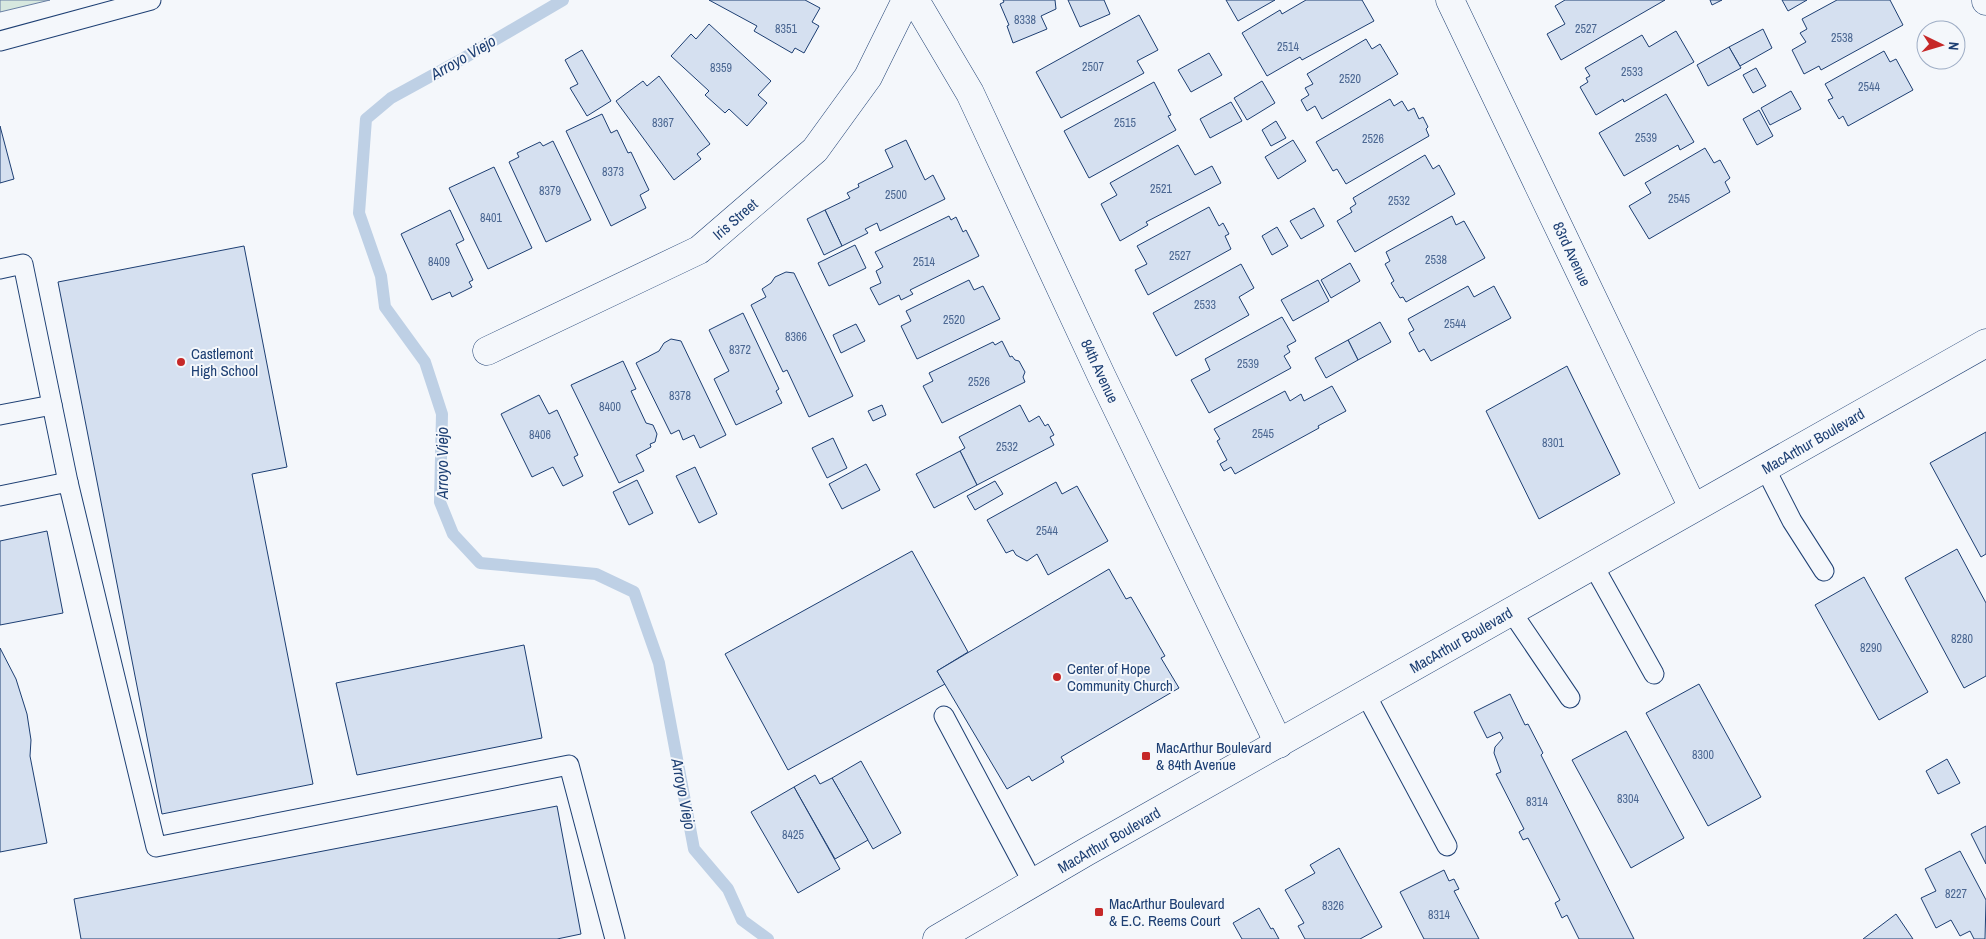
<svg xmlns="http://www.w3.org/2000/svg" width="1986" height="939" font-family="'Archivo Narrow',sans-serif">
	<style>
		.green { fill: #d7e8df; stroke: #687fa3 }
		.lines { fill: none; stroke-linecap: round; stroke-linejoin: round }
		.stream { stroke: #bed0e5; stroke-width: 12 }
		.building { fill: #d5e0f0; stroke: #1d3f73 }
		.lane-casing { stroke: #1d3f73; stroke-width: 21 }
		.street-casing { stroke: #1d3f73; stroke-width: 29 }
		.secondary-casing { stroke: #1d3f73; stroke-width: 29 }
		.lane { stroke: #f4f7fb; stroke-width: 19 }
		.street { stroke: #f4f7fb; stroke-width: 28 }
		.secondary { stroke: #f4f7fb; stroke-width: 28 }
		.poi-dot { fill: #c62828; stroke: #f4f7fb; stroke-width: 2 }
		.labels { text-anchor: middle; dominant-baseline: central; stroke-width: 4; stroke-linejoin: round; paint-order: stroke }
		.number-label { font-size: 12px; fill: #4b6792 }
		.street-label { font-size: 15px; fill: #1d3f73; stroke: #f4f7fb }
		.poi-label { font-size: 15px; fill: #1d3f73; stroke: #f4f7fb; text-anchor: start }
		.water-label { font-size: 16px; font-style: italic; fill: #1d3f73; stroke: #f4f7fb }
	</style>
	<rect width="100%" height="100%" fill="#f4f7fb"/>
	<path class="green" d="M0,0h50l-50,12z"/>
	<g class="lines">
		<path class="stream" d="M563,0l-99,58 -73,40 -25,21 -7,94 22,63 4,31 40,55 17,52 -2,88 13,32 27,29 116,11 38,18 25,71 35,186 34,40 14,31 26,19"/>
	</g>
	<g class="building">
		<path d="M709,0h96l15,8 -8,14 7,4 -15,27 -9,-5 -3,5 -38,-22 3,-5z"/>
		<path d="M1003,0h52l1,9 -15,7 6,13 -34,14 -6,-17 2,-1 -9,-21 4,-2z"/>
		<path d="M1068,0h36l6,14 -30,13z"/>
		<path d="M1226,0h49l-37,21z"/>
		<path d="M1306,0h56l12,21 -72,39 -2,-3 -33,19 -25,-43 38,-23 2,4z"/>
		<path d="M1565,0h100l-104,60 -14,-26 18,-10 -10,-18z"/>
		<path d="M1710,0h12l-10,5z"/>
		<path d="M1782,0h25l-19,11z"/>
		<path d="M1837,0h53l13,25 -82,45 -2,-4 -15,8 -12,-24 14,-8 -6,-9 7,-4 -5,-10z"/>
		<path d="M1139,15l19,35 -21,11 7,12 -83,45 -25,-46z"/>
		<path d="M709,24l62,57 -13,14 9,8 -20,23 -18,-17 -4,4 -20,-18 4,-4 -38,-35 20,-22 5,5z"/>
		<path d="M1763,29l9,19 -32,18 -11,-19z"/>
		<path d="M1676,31l18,31 -70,40 -1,-3 -27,16 -16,-28 8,-5 -2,-4 4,-2 -5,-8 57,-33 7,12z"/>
		<path d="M1366,39l6,10 8,-5 18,30 -76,45 -7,-13 -8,5 -6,-11 8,-5 -4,-7 8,-4 -6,-10z"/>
		<path d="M1729,47l12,21 -33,18 -11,-21z"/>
		<path d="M582,50l29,51 -24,15 -17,-28 8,-4 -13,-24z"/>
		<path d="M1884,51l6,11 6,-3 17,31 -65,36 -5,-10 -4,3 -11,-19 5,-2 -8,-14z"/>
		<path d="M1209,53l13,22 -31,17 -13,-22z"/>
		<path d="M1756,68l10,18 -13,7 -10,-18z"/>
		<path d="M659,76l51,68 -13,10 4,5 -27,21 -58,-79 27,-20 4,5z"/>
		<path d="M1262,81l13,22 -28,17 -13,-22z"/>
		<path d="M1154,82l17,33 -3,1 8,14 -87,48 -25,-47z"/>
		<path d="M1791,91l10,18 -31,16 -9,-17z"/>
		<path d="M1666,94l28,48 -14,8 -2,-5 -54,31 -25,-43z"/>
		<path d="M1390,99l4,7 8,-5 6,10 6,-3 5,11 4,-2 5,10 -2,2 3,7 -83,48 -9,-15 -4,2 -17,-29z"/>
		<path d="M1231,102l11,19 -32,17 -10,-19z"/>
		<path d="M1759,110l14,26 -16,9 -14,-26z"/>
		<path d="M602,114l9,19 6,-3 11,23 3,-1 18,38 -9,5 6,13 -35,18 -45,-95z"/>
		<path d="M1276,121l10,17 -15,8 -9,-16z"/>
		<path d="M0,126l14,53 -14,4z"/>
		<path d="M906,140l19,40 8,-5 12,24 -65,32 -3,-8 -12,6 3,4 -26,13 -17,-36 25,-12 -3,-5 12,-6 -1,-3 35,-17 -8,-17z"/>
		<path d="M1293,140l13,21 -28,18 -13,-22z"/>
		<path d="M553,141l38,79 -45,22 -37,-80 10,-5 -2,-4 23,-11 3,4z"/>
		<path d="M1178,145l17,30 17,-9 9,17 -75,39 2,3 -28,16 -19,-37 16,-9 -7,-12z"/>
		<path d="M1705,148l9,15 6,-3 10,18 -5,4 5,10 -81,47 -20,-33 22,-13 -6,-10z"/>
		<path d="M1425,155l8,14 6,-4 16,29 -100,58 -18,-31 15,-9 -2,-4 6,-4 -3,-6z"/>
		<path d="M494,167l38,81 -44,21 -39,-81z"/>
		<path d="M1209,207l10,19 4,-3 6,11 -4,2 6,13 -83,46 -13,-25 12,-6 -10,-18z"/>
		<path d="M1314,208l10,18 -23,13 -11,-18z"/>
		<path d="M450,210l14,30 -8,4 17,36 -4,2 3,5 -20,10 -2,-5 -18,8 -31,-66z"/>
		<path d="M825,210l17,36 -18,9 -17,-36z"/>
		<path d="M949,216l2,4 5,-3 7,15 3,-2 13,26 -69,34 3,4 -12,6 -2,-5 -20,10 -9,-17 11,-5 -5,-12 7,-4 -8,-15z"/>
		<path d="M1452,216l4,9 8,-4 21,37 -79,44 -3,-5 -3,1 -9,-15 3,-2 -9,-17 5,-3 -4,-9z"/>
		<path d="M1277,227l11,19 -16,9 -10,-19z"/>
		<path d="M855,245l11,23 -37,18 -11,-23z"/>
		<path d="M244,246l43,221 -35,7 61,310 -151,30 -104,-532z"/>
		<path d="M1350,263l10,18 -29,17 -10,-18z"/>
		<path d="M1241,264l13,24 -15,9 10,18 -73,41 -23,-43z"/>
		<path d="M786,272l8,1 59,123 -44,21 -22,-47 -4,2 -32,-67 15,-8 -4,-8 9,-6 4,-6z"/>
		<path d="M969,280l5,10 9,-4 17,33 -83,40 -16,-33 10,-5 -5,-10z"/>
		<path d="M1318,280l11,21 -36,20 -12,-21z"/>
		<path d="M1468,286l6,11 20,-11 17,32 -80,43 -7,-12 -5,3 -10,-19 5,-3 -6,-11z"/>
		<path d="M743,313l36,76 -3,2 6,12 -46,22 -22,-46 15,-8 -20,-41z"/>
		<path d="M1282,317l14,24 -9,5 3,6 -6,4 7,12 -82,45 -18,-33 19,-10 -5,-11z"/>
		<path d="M1380,322l11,20 -33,18 -10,-20z"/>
		<path d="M856,324l9,17 -24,12 -8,-18z"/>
		<path d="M671,339l10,2 45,94 -26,13 -6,-13 -11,5 -4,-10 -8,4 -35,-71 23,-12 5,-8z"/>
		<path d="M1348,340l10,20 -32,18 -11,-20z"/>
		<path d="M1002,341l8,16 2,-1 3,4 4,1 6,11 -2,5 2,5 -83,41 -19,-37 10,-5 -4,-8 64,-31 2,3z"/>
		<path d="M623,361l13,28 -5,2 15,32 7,2 4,9 -2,8 -5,2 1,3 -15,8 8,16 -25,12 -48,-98z"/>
		<path d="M1567,366l53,108 -81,45 -53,-108z"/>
		<path d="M1332,386l14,25 -28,15 1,2 -84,46 -4,-7 -7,4 -4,-7 7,-4 -10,-19 3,-2 -6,-10 71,-38 5,10 11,-7 3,7z"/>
		<path d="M539,395l10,19 8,-4 21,45 -4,2 9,19 -20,10 -10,-19 -21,10 -31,-63z"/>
		<path d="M882,405l4,10 -13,6 -5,-10z"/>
		<path d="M1020,405l9,17 10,-6 6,10 3,-2 6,11 -4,2 4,8 -77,40 -17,-34 5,-3 -6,-11z"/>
		<path d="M1986,432v122l-5,3 -51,-94z"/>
		<path d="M833,438l14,30 -20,10 -15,-30z"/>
		<path d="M960,451l17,34 -43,23 -18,-34z"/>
		<path d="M866,464l14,26 -38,19 -13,-25z"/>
		<path d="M695,467l22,47 -18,9 -23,-47z"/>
		<path d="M637,480l16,33 -24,12 -16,-33z"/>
		<path d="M995,481l8,13 -28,16 -8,-14z"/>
		<path d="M1056,482l6,12 15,-8 31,55 -60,34 -11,-21 -10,7 -11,-6 -3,-5 -7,3 -19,-33z"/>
		<path d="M47,531l16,82 -63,12v-84z"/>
		<path d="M1957,549l29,54v73l-22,12 -59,-110z"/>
		<path d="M912,551l56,101 -31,19 8,13 -157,86 -63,-116z"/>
		<path d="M1109,569l17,30 5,-2 34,59 -4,2 18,30 -118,69 3,5 -32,19 -3,-5 -22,13 -70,-118z"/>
		<path d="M1864,577l64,115 -49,28 -64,-115z"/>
		<path d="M524,645l18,93 -185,37 -21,-92z"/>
		<path d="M0,648l16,31 11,35 4,26 -1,16 17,87 -47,9z"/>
		<path d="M1699,684l62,113 -53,29 -62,-113z"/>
		<path d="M1510,694l15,31 3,-1 15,29 -2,2 93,184h-55l-12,-24 -5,3 -7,-15 5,-3 -32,-62 -5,2 -4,-8 5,-3 -28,-55 5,-2 -7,-19 1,-6 8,-9 -3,-6 -13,6 -13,-26z"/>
		<path d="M1626,731l58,107 -53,30 -59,-108z"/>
		<path d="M1947,759l13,24 -22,11 -12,-23z"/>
		<path d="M861,761l40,72 -28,16 -41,-71z"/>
		<path d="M815,775l5,9 12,-6 36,62 -33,19 -41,-72z"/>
		<path d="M794,787l46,82 -42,24 -47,-81z"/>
		<path d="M557,806l24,128 -24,5h-476l-7,-40z"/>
		<path d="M1986,826v38l-15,-30z"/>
		<path d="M1339,848l43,79 -22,12h-55l-7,-13 6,-3 -19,-33 30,-17 -5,-8z"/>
		<path d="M1960,851l26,49 -1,39h-11l-4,-8 -10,5 -9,-16 -15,8 -15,-30 15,-7 -11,-22z"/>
		<path d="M1444,870l5,11 5,-2 5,10 -5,2 25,48h-55l-24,-47z"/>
		<path d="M1259,908l12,21 2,-1 6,11h-37l-9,-16z"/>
		<path d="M1896,914l17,25h-50z"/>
	</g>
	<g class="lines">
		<g class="lane-casing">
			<g id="lane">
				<path d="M0,41l151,-41"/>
				<path d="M0,269l23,-5 45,218"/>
				<path d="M0,415l52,-10"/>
				<path d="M1765,468l27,53 32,50"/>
				<path d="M0,496l68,-14 88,365 413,-82 46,174"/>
				<path d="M1593,565l61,109"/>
				<path d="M1511,611l59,87"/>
				<path d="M1366,695l81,151"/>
				<path d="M944,716l89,167"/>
			</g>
		</g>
		<g class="street-casing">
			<g id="street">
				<path d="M915,0l55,93 132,284 177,367"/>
				<path d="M1450,0l243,508"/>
				<path d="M487,351l212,-101 116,-100 53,-73 38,-77"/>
			</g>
		</g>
		<g class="secondary-casing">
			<g id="secondary">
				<path d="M1986,0v1"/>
				<path d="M937,939l149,-87 900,-509"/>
			</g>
		</g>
		<use href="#lane" class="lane"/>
		<use href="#street" class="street"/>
		<use href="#secondary" class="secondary"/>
	</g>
	<g class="poi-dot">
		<circle cx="181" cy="362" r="5"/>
		<circle cx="1057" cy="677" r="5"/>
		<rect x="1141" y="751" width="10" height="10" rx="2.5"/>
		<rect x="1094" y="907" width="10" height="10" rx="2.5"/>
	</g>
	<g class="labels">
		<g class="number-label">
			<text x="1025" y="20">8338</text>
			<text x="786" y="29">8351</text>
			<text x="1586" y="29">2527</text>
			<text x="1842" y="38">2538</text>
			<text x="1288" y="47">2514</text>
			<text x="1093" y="67">2507</text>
			<text x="721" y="68">8359</text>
			<text x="1632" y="72">2533</text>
			<text x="1350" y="79">2520</text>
			<text x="1869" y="87">2544</text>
			<text x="663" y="123">8367</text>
			<text x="1125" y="123">2515</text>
			<text x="1646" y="138">2539</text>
			<text x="1373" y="139">2526</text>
			<text x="613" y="172">8373</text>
			<text x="1161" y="189">2521</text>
			<text x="550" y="191">8379</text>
			<text x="896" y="195">2500</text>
			<text x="1679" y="199">2545</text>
			<text x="1399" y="201">2532</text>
			<text x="491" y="218">8401</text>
			<text x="1180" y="256">2527</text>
			<text x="1436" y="260">2538</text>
			<text x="439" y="262">8409</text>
			<text x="924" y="262">2514</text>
			<text x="1205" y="305">2533</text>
			<text x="954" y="320">2520</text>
			<text x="1455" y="324">2544</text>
			<text x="796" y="337">8366</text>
			<text x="740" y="350">8372</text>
			<text x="1248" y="364">2539</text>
			<text x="979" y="382">2526</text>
			<text x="680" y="396">8378</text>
			<text x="610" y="407">8400</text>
			<text x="1263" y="434">2545</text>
			<text x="540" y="435">8406</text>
			<text x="1553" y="443">8301</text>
			<text x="1007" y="447">2532</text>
			<text x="1047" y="531">2544</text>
			<text x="1962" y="639">8280</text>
			<text x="1871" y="648">8290</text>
			<text x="1703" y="755">8300</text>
			<text x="1628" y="799">8304</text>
			<text x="1537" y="802">8314</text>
			<text x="793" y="835">8425</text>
			<text x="1956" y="894">8227</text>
			<text x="1333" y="906">8326</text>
			<text x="1439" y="915">8314</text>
		</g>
		<g class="street-label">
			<text transform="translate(735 219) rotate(-41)">Iris Street</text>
			<text transform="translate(1572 254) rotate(65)">83rd Avenue</text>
			<text transform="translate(1100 371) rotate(65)">84th Avenue</text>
			<text transform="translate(1813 441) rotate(-30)">MacArthur Boulevard</text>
			<text transform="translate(1461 640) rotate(-30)">MacArthur Boulevard</text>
			<text transform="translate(1109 840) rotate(-30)">MacArthur Boulevard</text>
		</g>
		<g class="poi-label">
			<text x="191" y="353">Castlemont<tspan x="191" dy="17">High School</tspan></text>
			<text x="1067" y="668">Center of Hope<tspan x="1067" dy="17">Community Church</tspan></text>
			<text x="1156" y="747">MacArthur Boulevard<tspan x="1156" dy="17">&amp; 84th Avenue</tspan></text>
			<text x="1109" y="903">MacArthur Boulevard<tspan x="1109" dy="17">&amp; E.C. Reems Court</tspan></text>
		</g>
		<g class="water-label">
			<text transform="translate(463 57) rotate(-30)">Arroyo Viejo</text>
			<text transform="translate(442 463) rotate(-90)">Arroyo Viejo</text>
			<text transform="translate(684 794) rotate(79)">Arroyo Viejo</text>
		</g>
	</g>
	<g transform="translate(1941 45) rotate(95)"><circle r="24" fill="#f4f7fb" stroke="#9eadc5"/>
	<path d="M0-4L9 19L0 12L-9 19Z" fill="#c62828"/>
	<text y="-8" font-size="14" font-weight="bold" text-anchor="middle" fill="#1d3f73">N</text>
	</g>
</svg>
